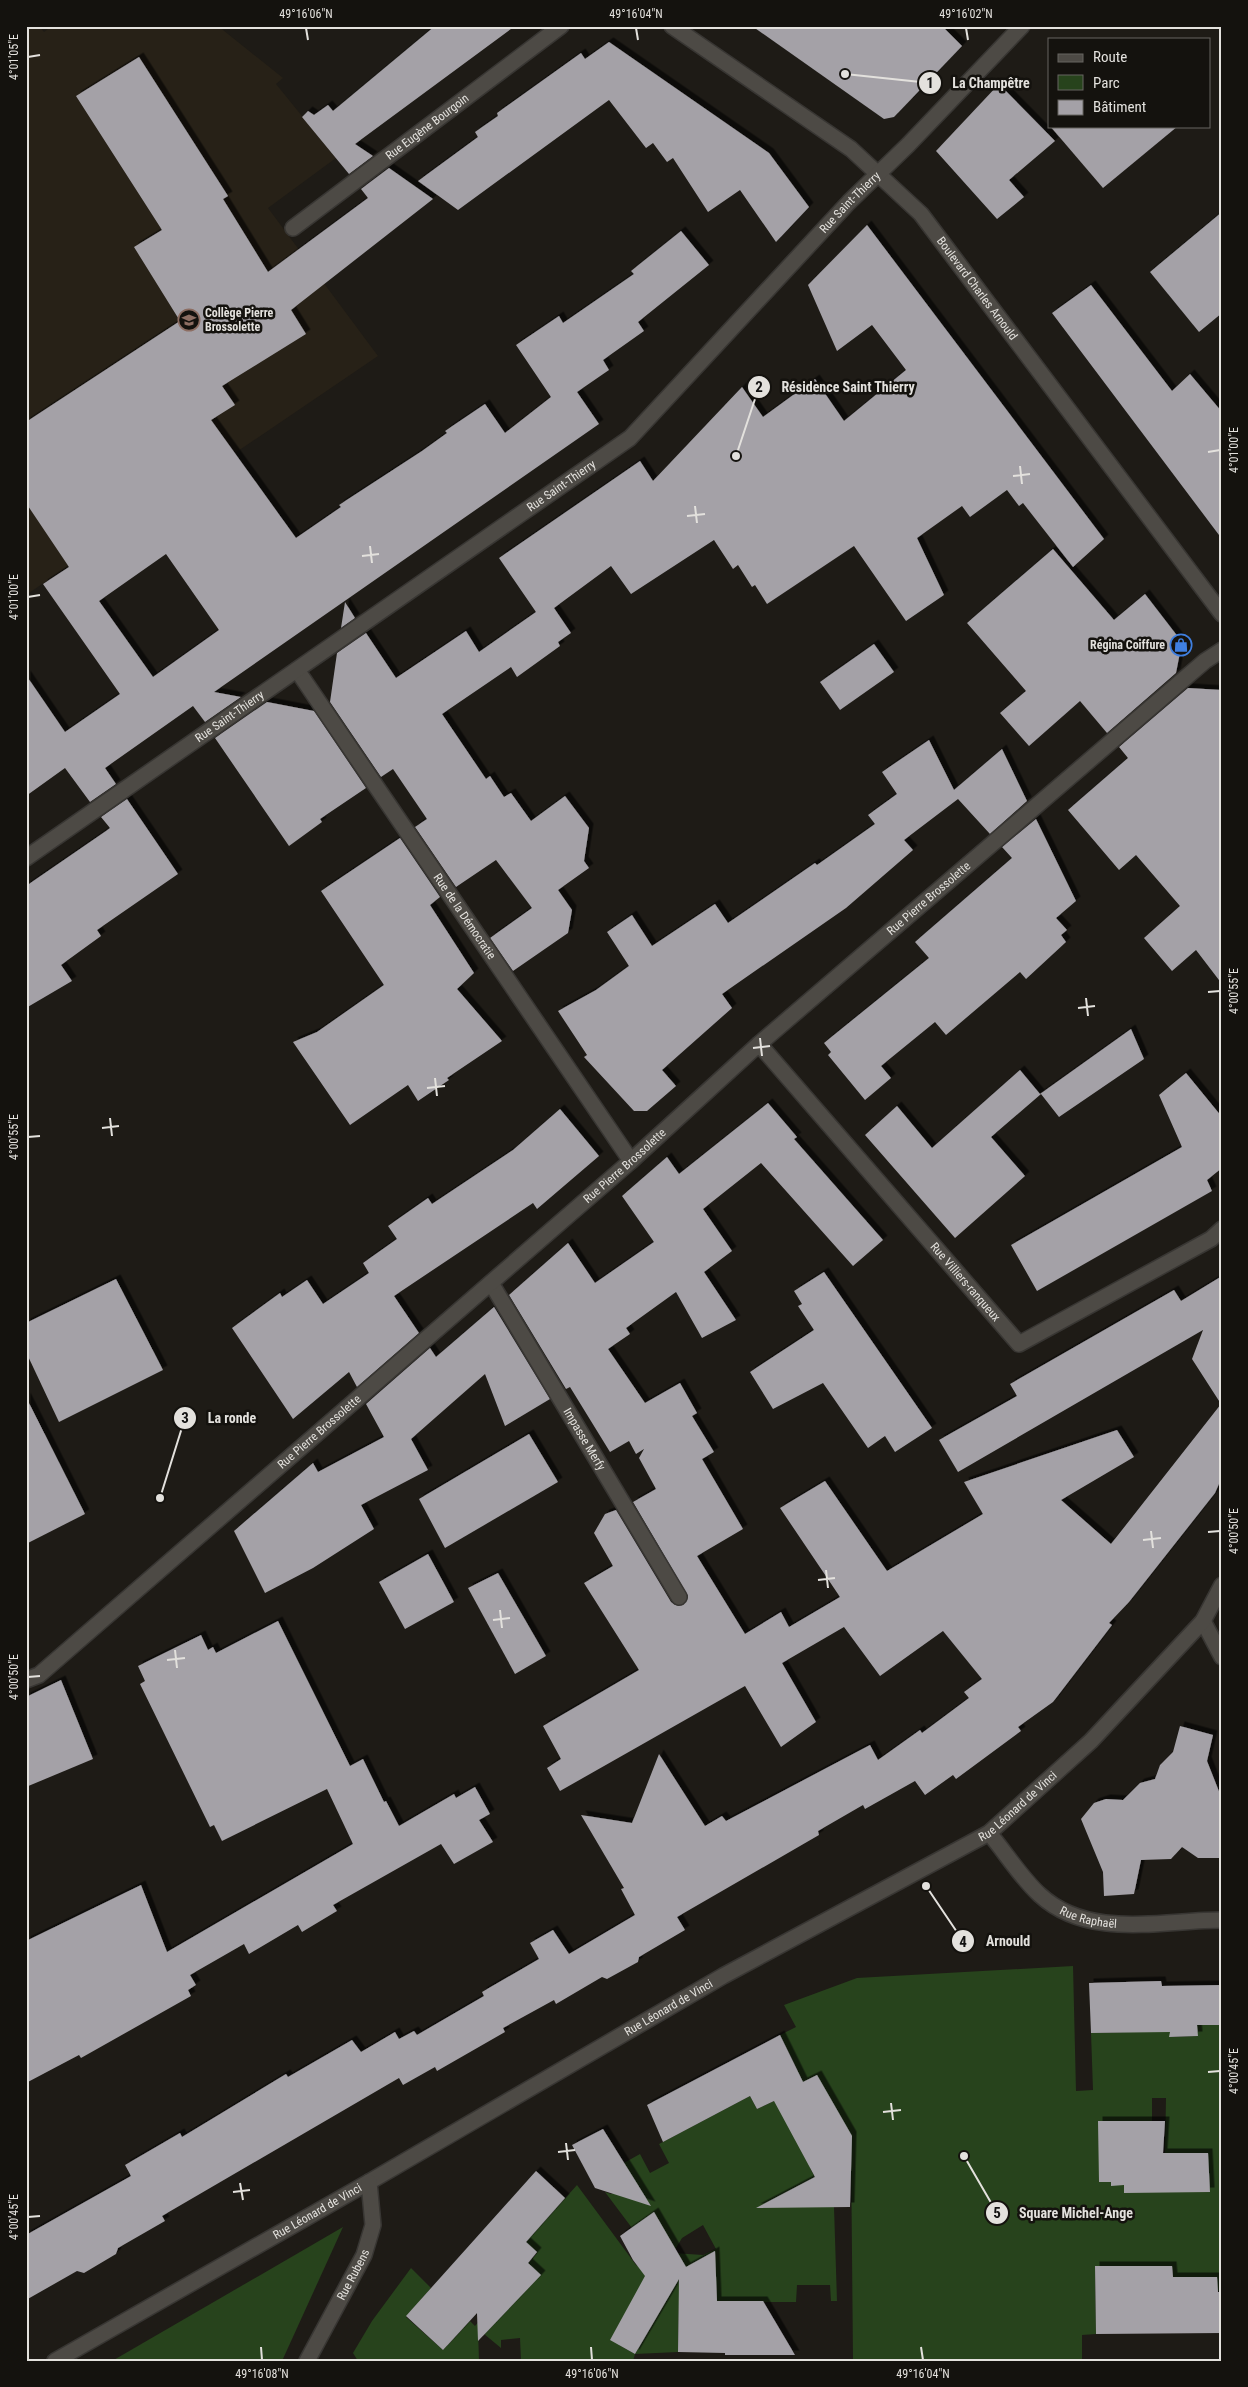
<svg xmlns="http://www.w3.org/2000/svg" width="1248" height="2387" font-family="'Roboto Condensed',sans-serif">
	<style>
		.built { fill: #272117 }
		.green { fill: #27431c; fill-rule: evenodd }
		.building { fill: #a4a1a7; fill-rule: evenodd; filter: url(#shadow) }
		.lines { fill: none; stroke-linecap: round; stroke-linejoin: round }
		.minor-casing { stroke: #383633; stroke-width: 18 }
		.minor { stroke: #4d4a45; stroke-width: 15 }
		.ticks { fill: none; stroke: #e3e1dd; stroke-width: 2 }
		.labels { text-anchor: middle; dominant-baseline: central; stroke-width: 5; stroke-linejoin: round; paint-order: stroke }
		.street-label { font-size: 12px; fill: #e3e1dd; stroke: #14120e }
		.poi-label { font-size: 12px; font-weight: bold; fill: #e3e1dd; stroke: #14120e; text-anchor: start }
		.leader { fill: none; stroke: #e3e1dd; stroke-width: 2 }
		.callout-dot { fill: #e3e1dd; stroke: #14120e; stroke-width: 2 }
		.mark-label { font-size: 15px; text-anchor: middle; font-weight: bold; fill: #111 }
		.callout-label { font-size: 14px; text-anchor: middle; font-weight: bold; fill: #e3e1dd; stroke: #14120e; stroke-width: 5; stroke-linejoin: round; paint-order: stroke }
		.neatline { fill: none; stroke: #e3e1dd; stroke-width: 2 }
		.ticks-label { font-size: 12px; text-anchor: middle; fill: #e3e1dd }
	</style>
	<defs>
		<filter id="shadow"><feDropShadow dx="4.5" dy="-4.5" stdDeviation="0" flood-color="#0009"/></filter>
	</defs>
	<rect width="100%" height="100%" fill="#1e1b16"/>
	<path class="built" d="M26,26h13l5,6 8,-6h166l65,52 -7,6 60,74 -68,50 110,148 -352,239z"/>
	<g class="green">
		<path d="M1073,1966l3,125 17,-1 -2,-57 39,-1 40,-10v15l27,-1v-14l25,3v267l-49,-14 -1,-12h-21v26l-56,-26 1,68 -14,1v26h-229l-2,-214 -41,21 10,19 -7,4v16h21l3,94h-6l-1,-16h-33l-1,17h-79l-1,-23 -29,1 -8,22 -1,50 -43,2 -2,7h-112l-1,-23 -19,2v8l-23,-19 1,32h-121l-5,-8 19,-32 39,-53 20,20 -25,29 37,33 27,-29 5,5 62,-73 -11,-11 51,-57 59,80 23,12 -9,-25 -45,-60 6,2 23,-12 -12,-18 18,-10 10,19 19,-10 -10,-19 91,-48 7,13 17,-8 -7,-14 31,-16 -18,-36 16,-8 -12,-22 73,-27zM1152,2098h14l-1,55 -66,12 53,-44zM703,2225l13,24 -13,6 -30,-2 9,-15zM651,2327l-16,27 -16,-9 2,-3z"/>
		<path d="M343,2227l-61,134h-170z"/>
	</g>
	<g class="building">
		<path d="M435,26h80l-160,118 18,12 -24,18 -47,-57 6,-6 6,4 14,-10 5,6z"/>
		<path d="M752,26h190l20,20 -68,71 -10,2z"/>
		<path d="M609,42l160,111 40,54 -33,35 -36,-52 -32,22 -35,-54 -6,4 -14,-19 -7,5 -37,-48 -151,110 -40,-29 60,-44 -3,-5 23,-16 -1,-3 84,-60 4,6z"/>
		<path d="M139,57l89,139 -5,3 45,73 100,-74 -7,-9 28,-21 44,31 -142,111 15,24 -84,52 13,19 -24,15 85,118 45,-31 -2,-2 83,-54 25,-18 -2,-2 40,-27 20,29 46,-36 -35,-52 43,-29 4,7 71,-49 -3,-3 50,-40 28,34 -71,57 6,9 -41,29 6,10 -32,22 22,32 -385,268 27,5 -36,25 -12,-16 -88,62 11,16 -26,18 -25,-34 -39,28v-121l39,57 55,-38 -77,-110 26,-17 -43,-64v-81l154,-101 -46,-74 28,-17 -86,-134zM166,554l53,76 -66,47 -54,-76z"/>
		<path d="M999,84l56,57 -46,39 15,17 -27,22 -61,-68z"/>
		<path d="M1050,126h128l-75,62z"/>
		<path d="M1222,212v101l-23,19 -49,-60z"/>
		<path d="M867,225l237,314 -31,28 -50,-64 -4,3 -12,-16 -37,27 -8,-11 -45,32 27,57 -38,26 -52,-75 -87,58 -12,-19 -3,2 -14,-22 -5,4 -19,-29 -83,54 -20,-28 -57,42 17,25 -13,9 2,4 -43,31 -6,-10 -69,47 44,65 4,-3 14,21 7,-4 20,28 34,-25 24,32 -5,33 5,7 -31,22 14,20 -4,23 -55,38 -23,-33 42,-30 -36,-48 -40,27 -41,-60 12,-8 -34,-50 -12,8 -51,-75 7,-49 29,-20 30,45 70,-47 13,21 57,-40 -37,-54 141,-97 13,20 89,-94 21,30 52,-38 29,42 62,-51 -34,-45 -35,26 -29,-66z"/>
		<path d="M1091,285l81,106 18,-17 32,38v127l-170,-226z"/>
		<path d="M1053,549l61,71 31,-26 37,48 -6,31 -69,60 -27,-32 -51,45 -29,-33 26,-22 -59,-68z"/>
		<path d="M345,602l10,16 -14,10z"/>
		<path d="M874,644l20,28 -54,38 -20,-28z"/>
		<path d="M1188,688l34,2v294l-26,-34 -24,21 -28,-33 36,-32 -44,-51 -17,15 -51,-60 60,-52 -9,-11z"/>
		<path d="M267,702l47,9 52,77 -46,31 2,3 -33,24 -74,-108z"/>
		<path d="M929,740l25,50 48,-41 25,52 -37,33 -32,-35 -54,41 9,10 -67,58 -124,86 10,14 -70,62 14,16 -29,25h-13l-50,-54 3,-2 -29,-44 38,-21 33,-24 -22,-34 25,-17 20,31 63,-42 13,19 87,-60 2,2 58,-41 -7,-9 29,-21 -15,-22z"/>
		<path d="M127,799l51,75 -81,56 4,6 -40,29 11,16 -46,27v-122l80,-55 4,-3 -9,-11z"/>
		<path d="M1036,819l40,82 -20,17 11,12 -6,5 5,7 -40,37 -6,-7 -74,63 -11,-13 -54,44 10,12 -26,22 -37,-45 3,-3 -7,-9 105,-85 -14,-16 97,-84 -10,-11z"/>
		<path d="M400,838l40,59 -10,8 44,68 -17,16 45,52 -55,37 2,2 -31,21 -10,-16 -58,40 -57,-83 24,-10 67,-47 -63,-94z"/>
		<path d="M1131,1029l13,30 -85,58 -18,-23 -50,43 34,39 -70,62 -90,-103 32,-29 35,42 88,-78 20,24z"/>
		<path d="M1186,1073l36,44v51l-15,12 5,11 -175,100 -26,-46 171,-98 -23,-52z"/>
		<path d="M768,1103l29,34 -3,2 89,101 -30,26 -92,-103 -58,46 29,42 -28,21 32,48 -34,18 -26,-46 -50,36 4,6 -22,15 37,54 35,-20 17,30 -5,3 22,36 -12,7 41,70 -46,27 48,78 36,-22 8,15 51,-30 -60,-89 45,-27 62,90 96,-57 -19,-32 153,-52 17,27 -73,43 50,44 110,-140 -29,-45 11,-29 -245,142 -19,-32 78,-44 -7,-12 164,-94 7,11 41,-25v201l-7,16 -86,109 -20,21 3,2 -59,77 -35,25 3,4 -65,48 -3,-4 -28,20 -10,-14 -50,28 -2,-4 -45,26 1,4 -142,82 8,13 -46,27 -1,5 -31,17 -5,-2 -46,27 -2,-4 -51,28 2,4 -68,39 -2,-4 -32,18 -4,-7 -237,138 3,5 -47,27 -2,6 -32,19 -7,-2 -51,29v-65l105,-59 -6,-11 55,-32 2,4 104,-63 2,3 64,-37 9,12 34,-20 4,7 15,-8 3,4 67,-39 -2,-4 57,-33 -9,-16 23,-13 16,24 66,-39 -14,-26 3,-1 -43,-73 51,8 27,-69 46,72 17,-10 4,5 144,-76 8,15 42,-30 2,3 47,-35 -5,-6 18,-13 -39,-48 -63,45 -36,-49 -62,36 34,59 -35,25 -36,-61 -185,105 -13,-23 14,-9 -18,-33 96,-56 -55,-87 29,-17 -19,-33 11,-19 11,-4 55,92 4,3h8l5,-9 -55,-94 23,-13 -17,-31 5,-9 -8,5 -7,-13 -19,11 -40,-65 -4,2 -57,-94 59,-52 27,40 59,-41 -32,-46 45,-39 12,17z"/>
		<path d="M560,1109l39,47 -62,53 -4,-6 -139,93 25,37 -62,54 -8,-15 -56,47 -61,-91 48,-35 2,4 25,-17 16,24 46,-31 -6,-10 34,-24 -9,-13 40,-28 4,6 81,-54z"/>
		<path d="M824,1272l108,156 -37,24 -10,-16 -17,12 -45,-65 -50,26 -23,-37 64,-42 -16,-24 4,-2 -8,-13z"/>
		<path d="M116,1279l47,91 -104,52 -33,-70v-29z"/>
		<path d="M494,1307l56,92 -45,27 -20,-52 -74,65 17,31 -67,35 13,24 -61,39 -48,25 -31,-62 79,-68 5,9 66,-35 -18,-33 64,-56 6,9z"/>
		<path d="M26,1397l59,117 -59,30z"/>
		<path d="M529,1434l29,48 -113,66 -26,-49z"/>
		<path d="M428,1554l26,48 -49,27 -26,-47z"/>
		<path d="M498,1573l48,83 -31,18 -47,-86z"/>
		<path d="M278,1621l72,145 13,-7 21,43 2,-1 13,25 55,-32 2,4 19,-11 15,27 -11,6 14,22 -39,22 -13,-20 -108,61 4,6 -35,21 -4,-7 -49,29 -5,-10 -54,31 6,10 -8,5 3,6 -110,62 -2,-3 -53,28v-142l115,-56 26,67 186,-108 -26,-55 -105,52 -8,-16 -4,2 -70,-143 5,-3 -7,-15 63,-31 7,15 5,-3 3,6z"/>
		<path d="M61,1680l32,79 -67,28v-90z"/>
		<path d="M1180,1726l33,9 -6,26 15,38v59h-24l-16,-11 -11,12 -30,1 -7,34 -30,2 -1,-24 -22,-53 13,-16 12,-4 17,1 17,-17 15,-4 5,-14 13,-13z"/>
		<path d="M1161,1981l1,5 60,-1v40h-25l1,11 -29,1 1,-5 -79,1 -2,-50z"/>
		<path d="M780,2035l23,47 14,-7 35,61 -2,71 -94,1 59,-31 -41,-76 -17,8 -7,-13 -87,46 -16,-37z"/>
		<path d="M1098,2121h67l-2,32h45l2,39 -86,1v-8l-13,1v-4h-12z"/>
		<path d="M603,2129l48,77 -56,-18 -23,-43z"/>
		<path d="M536,2171l29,27 -39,44 11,10 -9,11 13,12 -63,66 -1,-28 -34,37 -37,-34z"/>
		<path d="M654,2212l32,55 29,-16 2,50h46l32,54h-70v-2l-47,-1 1,-73 -44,75 -25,-14 35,-64 -12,-16 -13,-24z"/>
		<path d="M1095,2266h77l1,11h44l1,15h4v41l-126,1z"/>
	</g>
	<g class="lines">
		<g class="minor-casing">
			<g id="minor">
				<path id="s1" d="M672,26l179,123 70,65 301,400"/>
				<path id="s2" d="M293,228l268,-202"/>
				<path id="s3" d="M297,670l334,491"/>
				<path id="s4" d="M26,858l604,-420 219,-236 59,-57 114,-119"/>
				<path id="s5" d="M759,1044l260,300 192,-105 11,-10"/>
				<path id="s6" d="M491,1283l188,314"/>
				<path d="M1203,1621l19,36"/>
				<path id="s7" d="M26,1680l13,-5 592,-514 128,-117 446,-383 17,-11"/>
				<path id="s8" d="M989,1833c17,20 32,45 51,62 49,45 122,25 182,25"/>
				<path id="s9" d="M55,2361l314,-179 354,-206 266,-143 102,-92 112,-120 19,-36"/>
				<path id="s10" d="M307,2361l57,-106 9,-30 -4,-43"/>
			</g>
		</g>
		<use href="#minor" class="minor"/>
	</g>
	<path class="ticks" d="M306,28l2,12M636,28l2,12M966,28l2,12M28,57l12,-2M1208,452l12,-2M1020,466l2,18M1013,476l17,-2M695,506l2,17M687,516l18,-2M370,546l2,17M362,556l17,-2M28,597l12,-2M1208,992l12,-1M1086,998l2,18M1078,1008l17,-2M760,1038l2,18M753,1048l17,-2M435,1078l2,18M427,1088l18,-2M110,1118l2,18M102,1128l17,-2M28,1137l12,-1M1151,1531l2,17M1208,1532l12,-1M1143,1540l18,-2M826,1570l2,18M818,1580l17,-2M500,1610l2,18M493,1620l17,-2M175,1650l2,18M167,1660l18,-2M28,1677l12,-1M1208,2072l12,-1M891,2103l2,17M883,2112l18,-2M566,2143l2,17M558,2152l17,-2M240,2183l3,17M233,2192l17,-2M28,2217l12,-1M261,2347l1,13M591,2347l1,13M921,2347l2,13"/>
	<defs>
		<g id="school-ring" transform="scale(1.125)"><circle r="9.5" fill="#14120e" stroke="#8d6e63" stroke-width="1.5"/><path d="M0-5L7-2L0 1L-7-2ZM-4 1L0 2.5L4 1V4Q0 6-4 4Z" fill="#8d6e63"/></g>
		<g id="shop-ring" transform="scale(1.125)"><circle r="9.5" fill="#14120e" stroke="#3f7fe0" stroke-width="1.5"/><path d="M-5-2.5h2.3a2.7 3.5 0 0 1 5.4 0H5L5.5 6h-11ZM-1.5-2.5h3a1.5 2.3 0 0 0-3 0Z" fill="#3f7fe0"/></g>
	</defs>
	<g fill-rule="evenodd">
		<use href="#school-ring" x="189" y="320"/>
		<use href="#shop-ring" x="1181" y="645"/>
	</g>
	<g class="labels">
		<g class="street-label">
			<text stroke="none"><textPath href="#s2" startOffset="168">Rue Eugène Bourgoin</textPath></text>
			<text stroke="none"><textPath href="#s4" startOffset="1058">Rue Saint-Thierry</textPath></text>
			<text stroke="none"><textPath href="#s1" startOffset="406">Boulevard Charles Arnould</textPath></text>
			<text stroke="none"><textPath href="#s4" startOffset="652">Rue Saint-Thierry</textPath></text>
			<text stroke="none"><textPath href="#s4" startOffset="248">Rue Saint-Thierry</textPath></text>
			<text stroke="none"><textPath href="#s7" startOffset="1195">Rue Pierre Brossolette</textPath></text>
			<text stroke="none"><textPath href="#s3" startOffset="298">Rue de la Démocratie</textPath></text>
			<text stroke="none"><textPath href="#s7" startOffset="790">Rue Pierre Brossolette</textPath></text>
			<text stroke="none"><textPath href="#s5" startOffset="315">Rue Villiers-ranqueux</textPath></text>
			<text stroke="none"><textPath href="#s7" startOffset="385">Rue Pierre Brossolette</textPath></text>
			<text stroke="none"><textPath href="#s6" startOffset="182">Impasse Merfy</textPath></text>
			<text stroke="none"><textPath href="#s9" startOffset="1112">Rue Léonard de Vinci</textPath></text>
			<text stroke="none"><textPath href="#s8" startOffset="135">Rue Raphaël</textPath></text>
			<text stroke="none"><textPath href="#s9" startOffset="708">Rue Léonard de Vinci</textPath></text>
			<text stroke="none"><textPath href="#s9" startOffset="302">Rue Léonard de Vinci</textPath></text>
			<text stroke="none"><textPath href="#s10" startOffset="98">Rue Rubens</textPath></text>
		</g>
		<g class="poi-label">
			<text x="205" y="313">Collège Pierre<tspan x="205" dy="14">Brossolette</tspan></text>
			<text x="1165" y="645" text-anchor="end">Régina Coiffure</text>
		</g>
	</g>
	<path class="leader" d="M845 74L930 83M736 456L759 387M160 1498L185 1418M926 1886L963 1941M964 2156L997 2213"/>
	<g class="callout-dot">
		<circle cx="845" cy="74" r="5"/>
		<circle cx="736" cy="456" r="5"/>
		<circle cx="160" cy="1498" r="5"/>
		<circle cx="926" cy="1886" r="5"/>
		<circle cx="964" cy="2156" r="5"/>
		<circle cx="930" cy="83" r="12"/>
		<circle cx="759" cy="387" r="12"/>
		<circle cx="185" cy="1418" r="12"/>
		<circle cx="963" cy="1941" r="12"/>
		<circle cx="997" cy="2213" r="12"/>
	</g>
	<g class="mark-label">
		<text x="930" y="88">1</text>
		<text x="759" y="392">2</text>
		<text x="185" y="1423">3</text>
		<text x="963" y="1947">4</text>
		<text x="997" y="2218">5</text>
	</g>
	<g class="callout-label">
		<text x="991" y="88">La Champêtre</text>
		<text x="848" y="392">Résidence Saint Thierry</text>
		<text x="232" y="1423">La ronde</text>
		<text x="1008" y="1946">Arnould</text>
		<text x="1076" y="2218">Square Michel-Ange</text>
	</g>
	<rect width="1248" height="2387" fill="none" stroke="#14120e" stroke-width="55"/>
	<rect x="1048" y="38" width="162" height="90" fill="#14120e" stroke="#676561"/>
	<rect x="1058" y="54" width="25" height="8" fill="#4d4a45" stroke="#676561"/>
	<text x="1093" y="62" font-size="15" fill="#e3e1dd">Route</text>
	<rect x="1058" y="75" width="25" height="15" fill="#27431c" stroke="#676561"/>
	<text x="1093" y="88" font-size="15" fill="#e3e1dd">Parc</text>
	<rect x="1058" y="100" width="25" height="15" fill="#a4a1a7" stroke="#676561"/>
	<text x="1093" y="112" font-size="15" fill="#e3e1dd">Bâtiment</text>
	<rect x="28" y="28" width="1192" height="2332" class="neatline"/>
	<g class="ticks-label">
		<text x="306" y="18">49°16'06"N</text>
		<text x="636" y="18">49°16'04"N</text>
		<text x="966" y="18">49°16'02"N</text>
		<text transform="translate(14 57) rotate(-90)" y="4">4°01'05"E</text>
		<text transform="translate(1234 450) rotate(-90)" y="4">4°01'00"E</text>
		<text transform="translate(14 597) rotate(-90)" y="4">4°01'00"E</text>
		<text transform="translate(1234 991) rotate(-90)" y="4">4°00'55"E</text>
		<text transform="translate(14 1137) rotate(-90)" y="4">4°00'55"E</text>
		<text transform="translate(1234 1531) rotate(-90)" y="4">4°00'50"E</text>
		<text transform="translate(14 1677) rotate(-90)" y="4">4°00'50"E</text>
		<text transform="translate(1234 2071) rotate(-90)" y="4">4°00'45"E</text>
		<text transform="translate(14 2217) rotate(-90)" y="4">4°00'45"E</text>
		<text x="262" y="2378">49°16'08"N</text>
		<text x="592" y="2378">49°16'06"N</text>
		<text x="923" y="2378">49°16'04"N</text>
	</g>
</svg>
